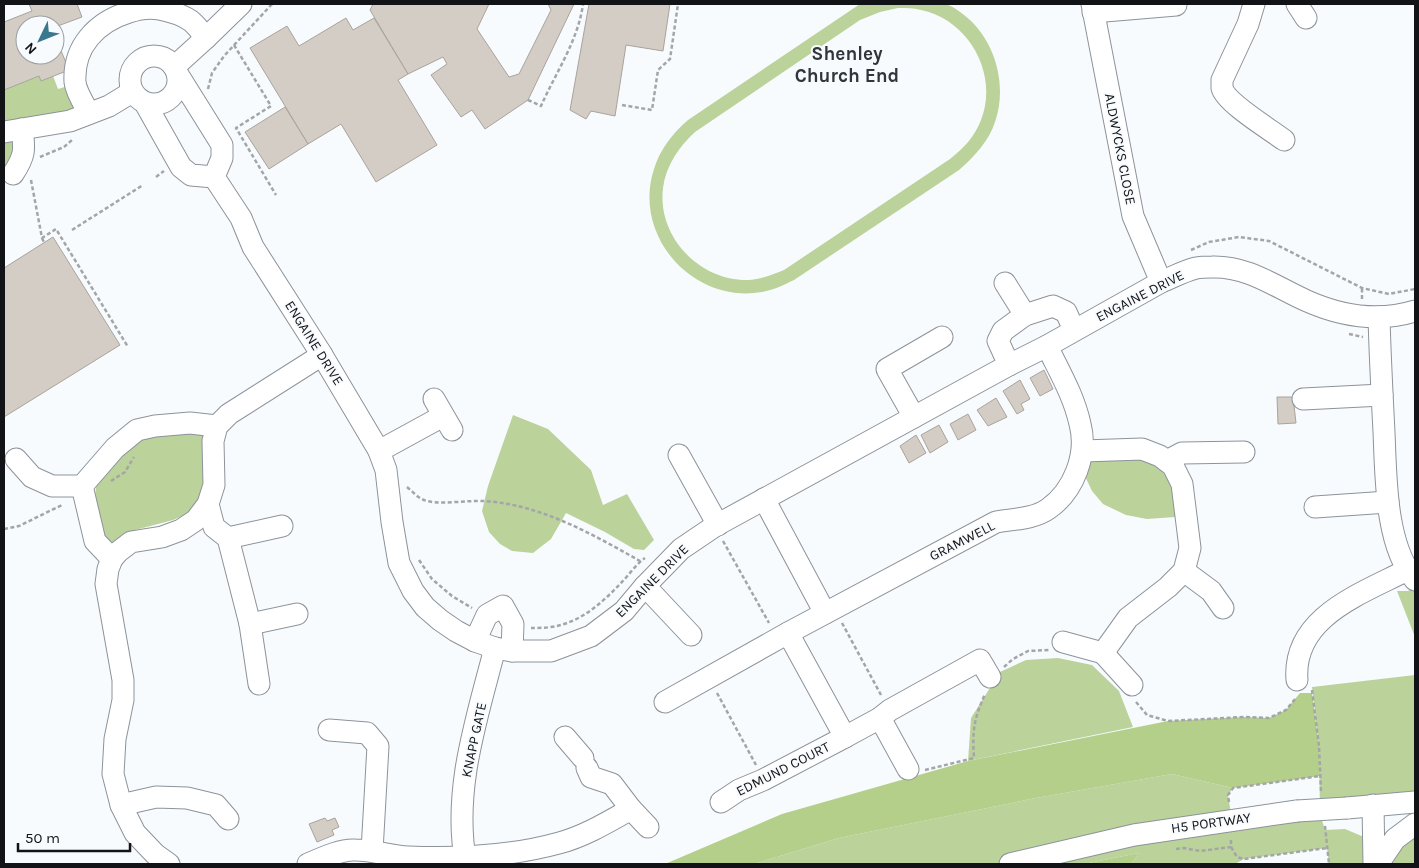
<svg xmlns="http://www.w3.org/2000/svg" width="1419" height="868" font-family="Karla,sans-serif">
	<style>
		.green { fill: #bbd29b; fill-rule: evenodd }
		.forest { fill: #b3cf89 }
		.building { fill: #d4cdc5; stroke: #a9a39b }
		.lines { fill: none; stroke-linecap: round; stroke-linejoin: round }
		.minor-casing { stroke: #8c939a; stroke-width: 23 }
		.path { stroke: #a3a6a9; stroke-width: 2.5; stroke-dasharray: 4 2.5; stroke-linecap: butt }
		.minor { stroke: #fff; stroke-width: 21 }
		.minor-bridge-casing { stroke: #8c939a; stroke-width: 23; stroke-linecap: butt }
		.minor-bridge { stroke: #fff; stroke-width: 21 }
		.labels { text-anchor: middle; dominant-baseline: central; stroke-width: 4; stroke-linejoin: round; paint-order: stroke }
		.street-label { font-size: 14px; fill: #111316; stroke: #f8fbfe }
		.district-label { font-size: 19px; font-weight: bold; fill: #2f363c; stroke: #f8fbfe }
	</style>
	<rect width="100%" height="100%" fill="#f8fbfe"/>
	<g class="green">
		<path d="M860,4c22,0 44,0 65,0 7,0 16,-2 23,1 8,3 15,9 22,15 27,26 37,67 25,102 -6,19 -21,35 -36,48l-165,110c-10,5 -21,10 -32,12 -69,12 -130,-56 -108,-123 6,-20 19,-36 34,-49zM898,8c8,0 15,0 23,2 48,10 78,64 60,110 -6,16 -17,28 -31,39l-166,111c-12,5 -23,9 -36,10 -49,1 -91,-44 -85,-92 3,-23 16,-41 32,-56l165,-112 20,-8z"/>
		<path d="M39,76l2,5 12,-5 5,13 17,-5 14,29 -67,16 2,15 -20,26v-80z"/>
		<path d="M513,415l35,14 43,41 12,35 24,-11 27,46 -10,10 -10,-1 -29,-17 -39,-19 -15,26 -18,14 -21,-2 -12,-7 -11,-12 -7,-21 6,-25z"/>
		<path d="M205,428l2,46 -6,23 -12,16 -16,7 -38,10 -11,5 -10,8 -9,-4 -10,-43 2,-17 42,-42z"/>
		<path d="M1088,458l63,2c14,13 19,19 23,37 1,7 2,13 1,20l-28,2 -21,-4 -23,-11 -11,-13 -8,-17z"/>
		<path d="M1415,586v51l-18,-46h11z"/>
		<path d="M1058,658l34,7 27,26 14,36 -165,34 3,-43 29,-46 26,-12z"/>
		<path d="M1415,675v120l-95,19 5,16 20,-1 19,8 10,27h-45l-2,-16 -83,11 -9,5h-104l8,-11 -55,11h-330l85,-26 197,-40 136,-24 61,14 -5,7 4,25 88,-7 -1,-67 -7,-59z"/>
		<path d="M1415,824v40h-37z"/>
	</g>
	<g class="forest">
		<path d="M1300,693h12l7,53 1,30 -87,12 -61,-14 -136,24 -197,40 -85,26h-89l117,-50 186,-53 200,-40 76,-4 25,1 17,-8z"/>
		<path d="M1139,853l-8,11h-47z"/>
	</g>
	<g class="building">
		<path d="M29,4h48l5,13 -27,10v-2h-30v30h30v-19l14,34 -28,11 -2,-5 -35,14v-68l28,-11z"/>
		<path d="M373,4h116l-12,25 32,48 10,-3 32,-64 -3,-6h26l-46,96 -43,29 -13,-19 -11,7 -30,-42 16,-11 -4,-7 -35,17 -38,-64z"/>
		<path d="M589,4h81l-7,47 -37,-6 -11,71 -24,-5 -5,8 -16,-9z"/>
		<path d="M346,18l7,12 21,-12 34,56 -10,6 39,65 -61,37 -35,-58 -33,20 -58,-96 37,-22 12,20z"/>
		<path d="M285,107l23,37 -39,25 -24,-37z"/>
		<path d="M53,237l67,108 -116,72v-149z"/>
		<path d="M1044,370l9,19 -13,7 -10,-18z"/>
		<path d="M1020,380l10,19 -9,5 3,6 -7,4 -14,-23z"/>
		<path d="M1277,397h16l3,26 -18,1z"/>
		<path d="M996,398l11,19 -19,9 -11,-16z"/>
		<path d="M968,414l8,16 -18,10 -8,-16z"/>
		<path d="M939,425l9,17 -18,11 -9,-18z"/>
		<path d="M916,435l10,18 -17,10 -9,-17z"/>
		<path d="M325,818l2,3 8,-3 4,9 -7,3 2,5 -17,7 -8,-18z"/>
	</g>
	<g class="lines">
		<g class="minor-casing">
			<g id="minor">
				<path d="M1092,4l41,212 28,66"/>
				<path d="M1254,4l-6,20 -26,56c0,3 0,6 0,8 4,15 49,42 62,52"/>
				<path d="M1297,4l9,14"/>
				<path d="M1093,12l83,-7"/>
				<circle cx="154" cy="80" r="24"/>
				<path d="M174,67l32,-29 35,-34"/>
				<path d="M177,73l45,72v13l-8,19"/>
				<path d="M145,103l36,64 10,8 23,2"/>
				<path d="M89,113c-5,-9 -13,-21 -14,-31 -2,-36 22,-60 54,-70 9,-3 20,-5 30,-3 10,2 24,6 32,12 6,5 11,12 15,17"/>
				<path d="M4,132l66,-11 39,-15 23,-14"/>
				<path d="M13,174c12,-18 12,-24 9,-45"/>
				<path d="M214,177l27,41 12,29 69,108 57,96 7,19 6,52 7,41 14,28 12,16 15,13 16,11 19,10 20,7 17,3h39l40,-15 33,-25 21,-25 36,-37 34,-23 294,-161 38,-19 114,-64c12,-5 23,-11 35,-14 5,-1 11,-1 16,-1 37,-1 63,20 95,34 34,15 72,21 108,10"/>
				<path d="M1005,283l20,32"/>
				<path d="M1379,317c1,39 3,77 5,115 2,44 1,113 31,148"/>
				<path d="M1009,365l-11,-24 5,-10 22,-16 28,-9 13,6 8,18"/>
				<path d="M434,399l18,31"/>
				<path d="M1303,399l79,-4"/>
				<path d="M914,417l-27,-48 55,-32"/>
				<path d="M379,451l64,-35"/>
				<path d="M679,455l39,70"/>
				<path d="M16,459l16,18 20,9h30l33,-38 22,-18 18,-4 35,-3 27,3"/>
				<path d="M1167,461l15,-8 62,-1"/>
				<path d="M82,486l13,55 17,18"/>
				<path d="M764,499l61,114"/>
				<path d="M208,504l6,23 14,11 54,-12"/>
				<path d="M1315,507l73,-5"/>
				<path d="M228,538l22,86 47,-10"/>
				<path d="M1184,571l27,20 12,17"/>
				<path d="M645,586l46,49"/>
				<path d="M250,624l9,60"/>
				<path d="M475,641l12,-26 16,-9 10,18 -1,27"/>
				<path d="M1063,642l40,11 25,-35 40,-31 16,-16 6,-23 -8,-64 -9,-18 -13,-10 -18,-7 -59,2"/>
				<path d="M1103,653l29,32"/>
				<path d="M1297,680c-5,-63 64,-86 110,-110"/>
				<path d="M665,702l123,-69 208,-111c17,-3 38,-3 52,-13 26,-18 40,-55 32,-85 -6,-28 -21,-53 -33,-78"/>
				<path d="M880,718l10,-8 90,-50 10,17"/>
				<path d="M329,730l38,3 11,13 -6,105"/>
				<path d="M565,737l18,21"/>
				<path d="M845,737l35,-19 28,51"/>
				<path d="M587,768l4,9 21,7 19,25"/>
				<path d="M721,802l18,-12 24,-10 82,-43 -57,-104"/>
				<path d="M121,805l35,-8 31,1 29,7 12,14"/>
				<path d="M1373,805l1,59"/>
				<path d="M1347,808l68,-6"/>
				<path d="M169,864l-14,-10 -20,-21 -14,-28 -8,-31 2,-35 8,-39v-20l-17,-96 2,-15 4,-10 6,-7 13,-10 31,-5 19,-7 15,-10 12,-16 6,-19 -1,-44 4,-15 12,-12 93,-59"/>
				<path d="M308,864c14,-6 33,-15 47,-14 18,0 35,6 53,7 49,2 104,-1 151,-14 26,-7 49,-21 72,-34l17,18"/>
				<path d="M466,864c-14,-73 11,-146 29,-216"/>
				<path d="M1010,864l124,-29 163,-24"/>
				<path d="M1378,864l17,-25 20,-15"/>
			</g>
		</g>
		<g class="path">
			<path d="M234,45l37,61 -35,22 40,67"/>
			<path d="M208,89l4,-16 12,-17 48,-52"/>
			<path d="M528,100l13,6c15,-34 37,-65 42,-102"/>
			<path d="M622,105l30,5 6,-40 12,-11 8,-55"/>
			<path d="M40,157l24,-10 8,-7"/>
			<path d="M156,177l8,-6"/>
			<path d="M31,180l11,58 14,-9 72,118"/>
			<path d="M72,230l71,-45"/>
			<path d="M42,238l2,4"/>
			<path d="M1191,250l18,-8 30,-5 30,4 93,47 27,6 26,-5"/>
			<path d="M1362,299v-11"/>
			<path d="M1349,334l14,3"/>
			<path d="M111,481l14,-9 9,-15"/>
			<path d="M407,487c5,4 10,10 15,12 11,7 47,1 61,2 57,3 109,33 157,60"/>
			<path d="M4,529l15,-3 43,-21"/>
			<path d="M723,541l46,82"/>
			<path d="M419,560l13,19 20,17 20,12"/>
			<path d="M842,623l39,72"/>
			<path d="M531,628c6,0 13,0 20,-1 29,-4 51,-24 70,-44 8,-8 15,-19 24,-25"/>
			<path d="M1004,667l9,-8 15,-8 21,-1"/>
			<path d="M1312,690l7,56 2,45"/>
			<path d="M717,693l39,72"/>
			<path d="M1136,702l11,13 21,6 76,-4 25,1 17,-8 10,-12"/>
			<path d="M925,770l49,-12c-2,-27 0,-39 11,-64"/>
			<path d="M1229,802l-1,-7 5,-7 87,-12"/>
			<path d="M1325,826l4,38"/>
			<path d="M1231,847l6,10 7,2 83,-11"/>
			<path d="M1176,849l8,-1 16,3 31,-4v-9"/>
		</g>
		<use href="#minor" class="minor"/>
		<g class="minor-bridge-casing">
			<path id="minor-bridge" d="M1297,811l50,-3"/>
		</g>
		<use href="#minor-bridge" class="minor-bridge"/>
	</g>
	<g class="labels">
		<g class="street-label">
			<text transform="translate(1120 149) rotate(79)">ALDWYCKS CLOSE</text>
			<text transform="translate(1140 296) rotate(-27)">ENGAINE DRIVE</text>
			<text transform="translate(314 343) rotate(58)">ENGAINE DRIVE</text>
			<text transform="translate(962 541) rotate(-27)">GRAMWELL</text>
			<text transform="translate(652 581) rotate(-45)">ENGAINE DRIVE</text>
			<text transform="translate(474 740) rotate(-78)">KNAPP GATE</text>
			<text transform="translate(783 769) rotate(-27)">EDMUND COURT</text>
			<text transform="translate(1211 823) rotate(-8)">H5 PORTWAY</text>
		</g>
		<g class="district-label">
			<text x="847" y="54">Shenley<tspan x="847" dy="22">Church End</tspan></text>
		</g>
	</g>
	<rect width="1419" height="868" fill="none" stroke="#111316" stroke-width="10"/>
	<g transform="translate(40 40) rotate(227)"><circle r="24" fill="#f8fbfe" stroke="#9c9ea1"/>
	<path d="M0-4L9 19L0 12L-9 19Z" fill="#3a788d"/>
	<text y="-8" font-size="14" font-weight="bold" text-anchor="middle" fill="#111316">N</text>
	</g>
	<path d="M18 843v8h112v-8" fill="none" stroke="#111316" stroke-width="2.5"/>
	<text x="25" y="843" font-size="15" fill="#111316" stroke="#f8fbfe" stroke-width="4" paint-order="stroke">50 m</text>
</svg>
